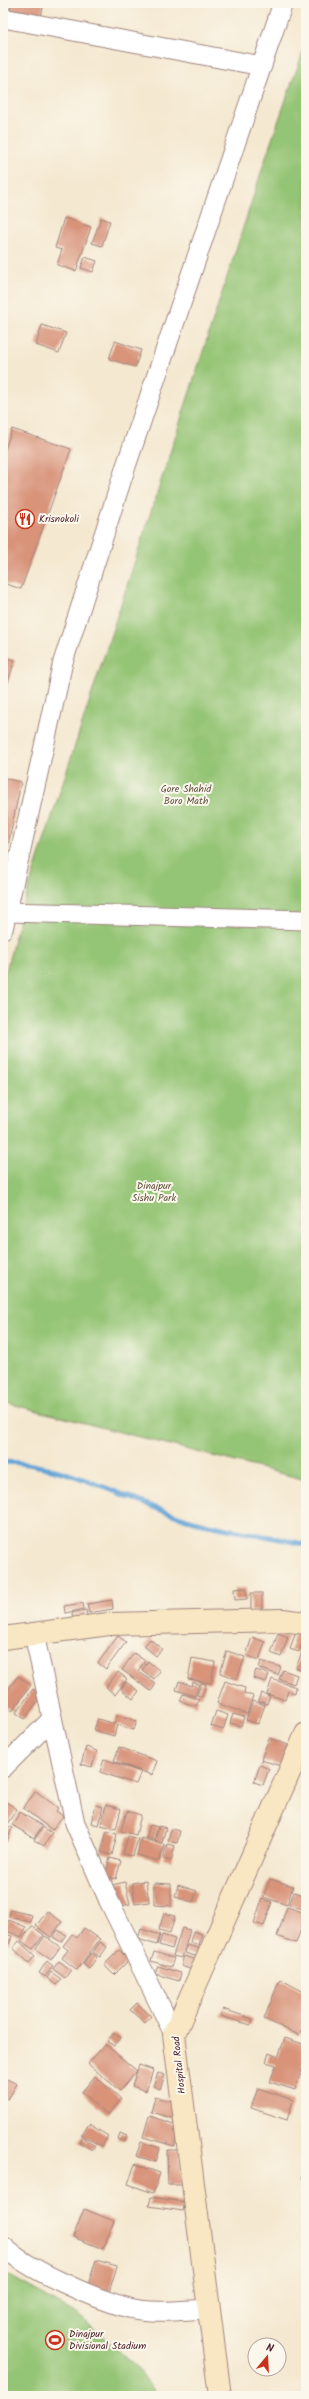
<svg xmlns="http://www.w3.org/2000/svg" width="309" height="2399" font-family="Kalam,sans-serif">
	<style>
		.green { fill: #94c474; stroke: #6f7250 }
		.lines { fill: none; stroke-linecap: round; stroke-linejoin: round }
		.stream { stroke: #65a4d7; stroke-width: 5 }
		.building { fill: #d89379 }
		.street-casing { stroke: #9f847e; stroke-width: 21 }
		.secondary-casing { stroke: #9f847e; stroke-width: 24 }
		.street { stroke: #fff; stroke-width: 19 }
		.secondary { stroke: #f9e7c3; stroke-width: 22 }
		.labels { text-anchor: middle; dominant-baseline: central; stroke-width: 4; stroke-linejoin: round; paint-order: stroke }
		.poi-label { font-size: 10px; fill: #4a1f2b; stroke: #fbf7ec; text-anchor: start }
		.park-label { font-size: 10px; fill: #605141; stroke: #fbf7ec }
		.street-label { font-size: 10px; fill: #4a1f2b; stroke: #fbf7ec }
	</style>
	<rect width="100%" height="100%" fill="#fbf7ec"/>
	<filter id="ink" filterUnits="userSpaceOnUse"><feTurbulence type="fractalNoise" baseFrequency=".025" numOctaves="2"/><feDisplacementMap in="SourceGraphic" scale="8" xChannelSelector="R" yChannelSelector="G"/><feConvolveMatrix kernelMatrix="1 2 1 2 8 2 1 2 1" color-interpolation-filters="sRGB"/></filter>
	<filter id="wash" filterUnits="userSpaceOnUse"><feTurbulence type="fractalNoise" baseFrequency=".012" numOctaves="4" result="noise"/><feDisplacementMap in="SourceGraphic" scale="16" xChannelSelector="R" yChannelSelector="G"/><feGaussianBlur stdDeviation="0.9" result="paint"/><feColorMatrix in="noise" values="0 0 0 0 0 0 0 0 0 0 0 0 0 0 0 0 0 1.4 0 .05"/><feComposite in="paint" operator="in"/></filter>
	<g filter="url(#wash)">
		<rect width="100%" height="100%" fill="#f4e8d0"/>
		<g class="green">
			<path d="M306,43v872h-286l250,-770z"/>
			<path d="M20,917l286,10v553l-303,-78v-420z"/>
			<path d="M3,2272l73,41 61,54 21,29h-155z"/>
		</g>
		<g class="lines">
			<path class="stream" d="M3,1462c61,0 129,41 187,58 37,11 78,15 116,25"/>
		</g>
		<g id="blocks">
			<g class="building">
				<path d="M12,3h32l-4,17 -31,-7z"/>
				<path d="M64,218l27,9 -15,44 -19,-6 5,-15 -7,-2z"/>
				<path d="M101,218l9,3 -8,25 -10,-3z"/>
				<path d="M85,257l12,4 -4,11 -12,-4z"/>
				<path d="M42,325l24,8 -7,20 -23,-8z"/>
				<path d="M115,341l26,9 -6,17 -26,-8z"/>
				<path d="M12,429l59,20 -50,140 -18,-6v-128z"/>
				<path d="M3,657l12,3 -8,25 -4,-2z"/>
				<path d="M3,778l18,4 -13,64 -5,-1z"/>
				<path d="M246,1588l1,11 -12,1 -1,-11z"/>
				<rect x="251" y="1593" width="11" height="18"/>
				<path d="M112,1600l1,9 -24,4 -2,-9z"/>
				<path d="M83,1603l1,6 -19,4 -1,-7z"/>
				<path d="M86,1610l2,10 -15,3 -1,-10z"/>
				<path d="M296,1631l10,3 -7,18 -9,-3z"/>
				<path d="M278,1633l10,4 -7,20 -10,-4z"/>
				<path d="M118,1636l8,6 -20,27 -8,-6z"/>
				<path d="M252,1637l13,5 -6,18 -13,-5z"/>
				<path d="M150,1639l12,10 -6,7 -12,-10z"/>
				<path d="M227,1651l18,6 -8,22 -17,-6z"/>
				<path d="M302,1652l4,1 -2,18 -8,-3z"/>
				<path d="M134,1653l11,8 -7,10 18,13 -5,7 -29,-21z"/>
				<path d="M192,1658l23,4 -4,21 -23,-4z"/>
				<path d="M148,1661l12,10 -6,8 -12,-9z"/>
				<path d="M261,1661l20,6 -3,8 -19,-7z"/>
				<path d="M256,1670l13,4 -3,8 -13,-4z"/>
				<path d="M283,1670l14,5 -3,9 -15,-5z"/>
				<path d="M118,1672l9,7 -12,16 -9,-8z"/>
				<path d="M18,1676l13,9 -19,26 -9,-6v-9z"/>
				<path d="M272,1679l24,8 -1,6 -7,-2 -3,9 -18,-6z"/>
				<path d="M179,1681l13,5 1,-4 6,2 -4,12 -19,-6z"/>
				<path d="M225,1681l20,7 -1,5 9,3 -6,18 -30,-11z"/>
				<path d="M126,1682l13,9 -6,8 -12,-10z"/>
				<path d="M201,1683l5,1 -4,13 -5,-2z"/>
				<path d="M33,1689l9,6 -17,24 -9,-6z"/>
				<path d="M261,1693l9,3 -3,8 -9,-3z"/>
				<path d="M183,1694l16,5 -3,7 -16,-5z"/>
				<path d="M253,1701l12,4 -7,19 -12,-4z"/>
				<path d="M216,1711l12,4 -5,15 -12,-4z"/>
				<path d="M233,1714l11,3 -3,9 -11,-3z"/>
				<path d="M117,1715l20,6 -3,9 -17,-5 -3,11 -20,-6 4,-11 16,5z"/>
				<path d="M269,1738l19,7 -7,21 -20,-6z"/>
				<path d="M86,1747l11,4 -5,16 -11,-3z"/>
				<path d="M119,1747l38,14 -5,14 -38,-14z"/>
				<path d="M104,1759l37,13 -5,12 -36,-12z"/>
				<path d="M260,1765l9,4 -6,16 -9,-3z"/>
				<path d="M36,1791l22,17 -2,3 7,5 -11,14 -29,-22z"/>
				<path d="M3,1800l14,9 -10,15 -4,-3z"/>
				<path d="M96,1805l7,2 -5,18 -7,-2z"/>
				<path d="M106,1805l15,4 -5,20 -15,-4z"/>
				<path d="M127,1811l14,4 -5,20 -15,-4z"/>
				<path d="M20,1812l22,14 -8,12 -22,-13z"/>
				<path d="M3,1824l9,4 -5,14 -4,-2z"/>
				<path d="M150,1825l8,2 -4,13 -8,-2z"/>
				<path d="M159,1826l7,2 -4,15 -7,-2z"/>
				<path d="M43,1827l9,6 -8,13 -10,-6z"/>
				<path d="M171,1829l9,2 -3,12 -9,-2z"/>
				<path d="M107,1831l10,3 -5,21 -11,-3z"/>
				<path d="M128,1836l10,3 -5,17 -10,-2z"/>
				<path d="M141,1838l24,7 -6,16 -22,-6z"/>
				<path d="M167,1844l8,2 -4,15 -8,-2z"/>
				<path d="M110,1858l11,3 -5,18 -11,-3z"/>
				<path d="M270,1879l23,7 -6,19 -24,-8z"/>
				<path d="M146,1881l3,21 -14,2 -3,-21z"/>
				<path d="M125,1882l5,22 -13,3 -5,-22z"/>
				<path d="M154,1883l17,1v22l-17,-1z"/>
				<path d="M178,1885l19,6 -4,11 -18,-5z"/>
				<path d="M294,1892l12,4 -3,13 -14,-4z"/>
				<path d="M262,1899l10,3 -8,24 -10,-3z"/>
				<path d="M287,1907l19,6 -10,30 -19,-7z"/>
				<path d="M10,1910l22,5 -1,7 -22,-5z"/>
				<path d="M47,1911l15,11 -11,15 -15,-11z"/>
				<path d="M164,1913l11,3 -5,17 -11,-3z"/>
				<path d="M9,1920l17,7 -4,10 -18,-7z"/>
				<path d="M32,1926l12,9 -11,14 -12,-8z"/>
				<path d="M84,1928l16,11 -23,31 -15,-12 6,-8 -5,-4 9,-12 5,4z"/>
				<path d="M182,1928l8,2 -8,28 -9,-2z"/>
				<path d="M141,1929l19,6 -3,10 -19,-6z"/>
				<path d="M58,1930l8,5 -5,7 -8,-5z"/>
				<path d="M193,1931l9,3 -3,11 -9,-3z"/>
				<path d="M3,1933l9,3 -3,8 -6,-2z"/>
				<path d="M162,1935l13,4 -3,10 -13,-4z"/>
				<path d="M45,1936l15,11 -9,13 -15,-11z"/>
				<path d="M19,1941l16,15 -6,7 -16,-15z"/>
				<path d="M100,1942l7,5 -7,10 -7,-5z"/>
				<path d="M187,1945l15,4 -3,8 -14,-4z"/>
				<path d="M119,1950l10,10 -15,15 -10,-10z"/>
				<path d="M154,1952l20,6 -3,9 -20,-6z"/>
				<path d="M91,1953l6,4 -8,12 -6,-5z"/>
				<path d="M184,1956l13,4 -4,10 -12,-4z"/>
				<path d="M47,1961l6,5 -8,11 -6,-4z"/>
				<path d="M59,1961l12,9 -6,8 -12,-9z"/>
				<path d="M158,1966l23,7 -2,8 -24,-7z"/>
				<path d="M51,1972l10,7 -5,6 -9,-7z"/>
				<path d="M280,1979l26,14v26l-7,16 -35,-16z"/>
				<path d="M137,2003l14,13 -6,7 -15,-13z"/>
				<path d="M223,2009l30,10 -2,6 -31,-9z"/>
				<path d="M114,2033l7,5 -7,8 -7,-5z"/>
				<path d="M285,2038l21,7v13l-11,32 -25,-8 6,-17 -10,-3 3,-9 9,4z"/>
				<path d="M105,2044l32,27 -17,20 -32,-27z"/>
				<path d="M139,2065l14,5 -7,21 -14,-5z"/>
				<path d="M158,2073l7,2 -5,14 -7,-3z"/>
				<path d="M95,2076l26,23 -13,16 -26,-23z"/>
				<path d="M3,2077l14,7 -9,15 -5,-2z"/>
				<path d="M258,2088l35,12 -6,20 -36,-12z"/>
				<path d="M155,2097l24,6 -4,16 -24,-7z"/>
				<path d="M149,2116l31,10 -6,20 -31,-9z"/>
				<path d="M89,2124l19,12 -6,11 -20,-12z"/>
				<path d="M120,2133l7,3 -2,5 -7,-2z"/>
				<path d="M82,2137l13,9 -3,4 -13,-8z"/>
				<path d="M141,2142l19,6 -4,14 -20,-6z"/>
				<path d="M167,2150h13l2,35h-14z"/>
				<path d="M135,2164l25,9 -7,20 -25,-9z"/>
				<path d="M306,2167v13l-4,-2z"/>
				<path d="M151,2197l34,5 -2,9 -34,-5z"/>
				<path d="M84,2209l30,12 -11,28 -30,-12z"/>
				<path d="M96,2260l21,6 -8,26 -21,-7z"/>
			</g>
		</g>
	</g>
	<g filter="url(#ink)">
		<use href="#blocks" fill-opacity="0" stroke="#9f847e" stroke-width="1"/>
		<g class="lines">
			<g class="street-casing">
				<g id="street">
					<path d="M3,18l259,48"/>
					<path d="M7,912l299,8"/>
					<path d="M3,929l60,-267 63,-196 157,-463"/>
					<path d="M34,1634l41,189 34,78 65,133"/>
					<path d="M3,1768l49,-49"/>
					<path d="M3,2246c24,24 93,53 126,62 25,6 54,2 80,1"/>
				</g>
			</g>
			<g class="secondary-casing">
				<g id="secondary">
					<path d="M3,1638l106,-14 173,-4 24,3"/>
					<path d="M220,2396l-46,-362 132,-300"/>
				</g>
			</g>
			<use href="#street" class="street"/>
			<use href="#secondary" class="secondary"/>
		</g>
	</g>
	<defs>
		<g id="restaurant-ring" transform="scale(1)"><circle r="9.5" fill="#fbf7ec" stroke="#c8321e" stroke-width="1.5"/><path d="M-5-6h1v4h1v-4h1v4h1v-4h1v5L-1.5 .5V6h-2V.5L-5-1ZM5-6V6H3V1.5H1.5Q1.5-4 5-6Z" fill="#c8321e"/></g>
		<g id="stadium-ring" transform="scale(1)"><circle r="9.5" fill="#fbf7ec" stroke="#c8321e" stroke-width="1.5"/><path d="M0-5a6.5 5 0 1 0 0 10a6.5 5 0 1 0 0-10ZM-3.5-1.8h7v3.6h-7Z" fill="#c8321e"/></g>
	</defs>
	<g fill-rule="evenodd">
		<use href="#restaurant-ring" x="25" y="519"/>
		<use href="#stadium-ring" x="55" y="2340"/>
	</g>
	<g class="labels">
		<g class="poi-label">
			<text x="39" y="519">Krisnokoli</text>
			<text x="69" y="2334">Dinajpur<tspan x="69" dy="12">Divisional Stadium</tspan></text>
		</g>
		<g class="park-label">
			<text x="186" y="789">Gore Shahid<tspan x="186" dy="12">Boro Math</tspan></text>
			<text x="154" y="1186">Dinajpur<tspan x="154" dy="12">Sishu Park</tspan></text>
		</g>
		<g class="street-label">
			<text transform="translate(179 2065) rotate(-96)">Hospital Road</text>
		</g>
	</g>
	<rect width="309" height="2399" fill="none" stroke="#fbf7ec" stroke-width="16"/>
	<g transform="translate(267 2357) rotate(18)"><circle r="19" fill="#fbf7ec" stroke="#b4a19f"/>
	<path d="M0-3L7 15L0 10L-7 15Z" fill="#c8321e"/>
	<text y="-6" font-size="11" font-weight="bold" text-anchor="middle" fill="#4a1f2b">N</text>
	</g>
</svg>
